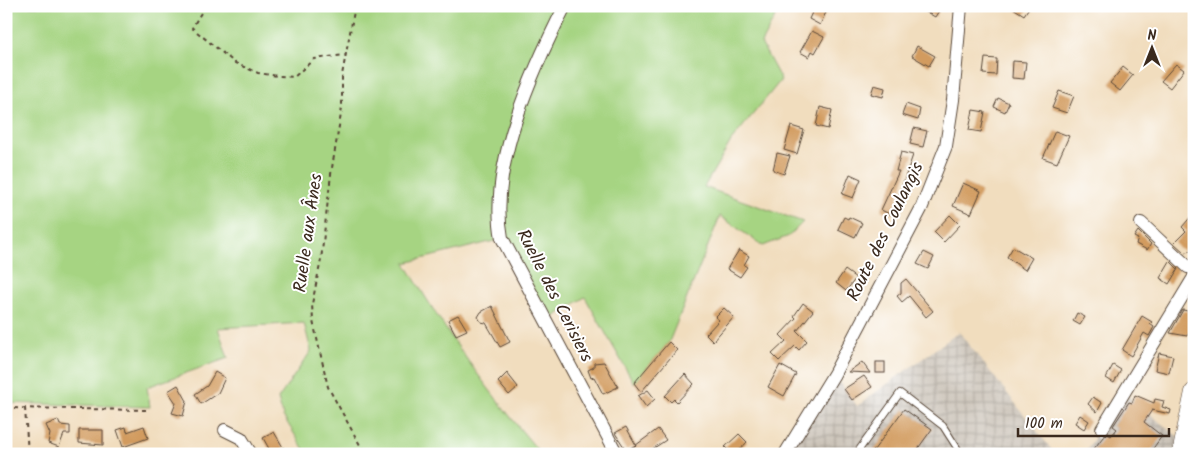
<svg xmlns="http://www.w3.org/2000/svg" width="1200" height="460" font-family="Kalam,sans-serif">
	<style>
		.industrial { fill: url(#industrial-grid) }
		.grass { fill: #a6d482; stroke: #707f50 }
		.building { fill: #d29b5e }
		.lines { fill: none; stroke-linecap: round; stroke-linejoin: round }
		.lane-casing { stroke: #564536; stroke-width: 8 }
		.street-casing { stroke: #564536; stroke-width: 14 }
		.secondary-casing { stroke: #564536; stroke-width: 19 }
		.path { stroke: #564536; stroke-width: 2; stroke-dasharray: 4 4; stroke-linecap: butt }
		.lane { stroke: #fff; stroke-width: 6 }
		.street { stroke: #fff; stroke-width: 12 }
		.secondary { stroke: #fff; stroke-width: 18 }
		.labels { text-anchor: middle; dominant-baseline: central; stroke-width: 4; stroke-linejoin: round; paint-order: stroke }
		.street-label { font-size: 18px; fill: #3b2a1e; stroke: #fff }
	</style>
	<defs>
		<pattern id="industrial-grid" width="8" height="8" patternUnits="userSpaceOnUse" patternTransform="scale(1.25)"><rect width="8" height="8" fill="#cbc3b8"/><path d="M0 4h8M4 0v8" fill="none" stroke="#a69f95"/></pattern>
	</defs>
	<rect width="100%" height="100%" fill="#fff"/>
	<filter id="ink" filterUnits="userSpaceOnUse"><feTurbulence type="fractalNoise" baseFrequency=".02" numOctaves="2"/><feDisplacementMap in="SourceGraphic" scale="10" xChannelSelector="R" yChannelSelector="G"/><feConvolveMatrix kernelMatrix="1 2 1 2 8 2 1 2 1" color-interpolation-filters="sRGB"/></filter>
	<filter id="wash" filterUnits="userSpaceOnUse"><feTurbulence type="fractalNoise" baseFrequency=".0096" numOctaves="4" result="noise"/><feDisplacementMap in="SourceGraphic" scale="20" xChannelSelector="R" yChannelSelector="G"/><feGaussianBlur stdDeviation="1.12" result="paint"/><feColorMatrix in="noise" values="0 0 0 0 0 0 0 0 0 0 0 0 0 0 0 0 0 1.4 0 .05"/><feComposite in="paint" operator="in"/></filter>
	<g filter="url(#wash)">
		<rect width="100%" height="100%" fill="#f1ddbe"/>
		<g class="industrial">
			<path d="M959,332l96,122h-270l49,-80 23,32z"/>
			<path d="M1124,393l59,48 -2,13h-97z"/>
		</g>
		<path class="grass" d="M6,6h775l-20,37 20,37 -50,61 -27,46 99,35 -14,14 -26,10 -43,-30 -51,126 -35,41 -49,-86 -39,25 -44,-83 -97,24c39,68 85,131 136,191h-234l-24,-38 -5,-17 33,-48 -7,-28 -86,5 10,30 -81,29 3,20 -144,-4z"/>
		<g id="blocks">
			<g class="building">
				<path d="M815,6h14l-9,19 -11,-6z"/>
				<path d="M916,6h26l-7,11z"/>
				<path d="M1010,6h20l-6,9z"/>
				<path d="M812,31l12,6 -9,16 -3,-2 -3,6 -9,-5z"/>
				<path d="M917,46l18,10 -6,10 -17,-10z"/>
				<path d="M985,58l12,1 -1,16 -13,-1z"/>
				<path d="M1013,61l13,1 -2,17 -12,-1z"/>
				<path d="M1176,64l8,6 -14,18 -9,-7z"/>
				<path d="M1123,67l10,8 -13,16 -10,-8z"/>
				<path d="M874,85l11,3 -2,9 -12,-3z"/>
				<path d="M1059,91l15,5 -7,17 -15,-5z"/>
				<path d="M998,98l11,5 -4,9 -11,-5z"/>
				<path d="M906,104l14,5 -2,11 -16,-5z"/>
				<path d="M820,107l12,3 -4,19 -12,-3z"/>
				<path d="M973,110l12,2 -4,20 -12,-2z"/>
				<path d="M791,126l13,4 -7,24 -13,-4z"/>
				<path d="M914,128l13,3 -4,16 -13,-3z"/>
				<path d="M1055,131l14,5 -12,27 -14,-5z"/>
				<path d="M901,152l12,3 -21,60 -11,-5 18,-39h-3z"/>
				<path d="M777,153l13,3 -6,18 -11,-4z"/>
				<path d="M850,174l11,5 -8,19 -11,-4z"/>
				<path d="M963,183l18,8 -10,23 -18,-8z"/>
				<path d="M1194,213v35l-9,5 -11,-10 12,-12 -4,-4z"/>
				<path d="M950,215l10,10 -16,17 -10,-10z"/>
				<path d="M844,217l4,2 1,-2 13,6 -7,14 -17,-8z"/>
				<path d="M1138,231l13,13 -4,6 -11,-6 2,-5 -4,-2z"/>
				<path d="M1013,247l19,11 -7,12 -18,-13z"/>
				<path d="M739,250l10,6 -5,9 3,2 -7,10 -13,-8z"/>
				<path d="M924,252l10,5 -6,12 -11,-5z"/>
				<path d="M1170,261l8,8 -9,15 -9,-6z"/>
				<path d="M845,270l11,8 -10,13 -10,-8z"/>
				<path d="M906,279l27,32 -7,6 -17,-21 -7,6 -5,-6 4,-3v-10z"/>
				<path d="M803,303l10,8 -16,20 10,10 -8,9 -4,-4 -16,15 -7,-7 14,-13 -6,-6 16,-17 -2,-2z"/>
				<path d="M492,306l18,36 -10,5 -14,-24 -5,-1 -3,-5 3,-5z"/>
				<path d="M724,308l10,9 -21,24 -7,-7 13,-14 -4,-3z"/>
				<path d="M1183,310l9,2 -2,9 1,9 -4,6 -17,-3z"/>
				<path d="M1077,313l8,4 -5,8 -7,-4z"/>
				<path d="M458,315l9,15 -11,5 -8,-15z"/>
				<path d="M1142,316l10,6 -2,2 4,3 -5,9 -5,-3 -13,23 -9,-6z"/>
				<path d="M669,342l8,8 -36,42 -7,-9z"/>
				<path d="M1159,353l14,3 -4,17 -14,-3z"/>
				<path d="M604,362l14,25 -15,7 -9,-17 -3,1 -3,-8 6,-3v-4z"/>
				<path d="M862,362l8,11 -22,-1z"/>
				<rect x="876" y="362" width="9" height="11"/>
				<path d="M780,365l16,9 -12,22 -16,-9z"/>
				<path d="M1113,365l8,5 -7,13 -8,-5z"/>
				<path d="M215,372l10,6 -7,15 -17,11 -6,-10 12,-8z"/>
				<path d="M507,373l11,14 -9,8 -11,-13z"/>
				<path d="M685,374l9,10 -17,18 -3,-3 -3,3 -6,-6z"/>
				<path d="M864,376l8,11 -20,13 -8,-11z"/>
				<path d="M178,385l9,16 -4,15 -11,-3 4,-10 -8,-12z"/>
				<path d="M648,390l7,9 -9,8 -8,-11z"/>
				<path d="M1135,395l19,8 1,-4 9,2 -2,6 9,3 -1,4 -18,-4 -8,12 18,14 -13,18h-59l13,-17 5,-3 3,2 6,-7 -4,-3 16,-24 3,1z"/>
				<path d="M1093,397l9,6 -5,9 -9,-8z"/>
				<path d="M904,409l28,20 -18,25h-43z"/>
				<path d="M1080,415l9,6 -5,8 -9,-6z"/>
				<path d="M58,420l2,5 10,1v8h-6l-5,13 -11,-4 2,-9 -4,-9z"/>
				<path d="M144,426l4,12 -25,9 -6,-17 9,-3 1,5z"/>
				<path d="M626,427l10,18 -10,5 -11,-17z"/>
				<path d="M658,429l8,11 -21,14h-10l-3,-6z"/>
				<path d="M79,430h24v15l-24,-2z"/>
				<path d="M274,432l13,22h-15l-9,-16z"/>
				<path d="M739,434l8,8 -11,12h-4l-7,-7z"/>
			</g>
		</g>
	</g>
	<g filter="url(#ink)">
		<use href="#blocks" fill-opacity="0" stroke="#564536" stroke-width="1"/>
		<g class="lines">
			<g class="lane-casing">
				<path id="lane" d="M856,454l44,-61 43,33 18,28"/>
			</g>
			<g class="street-casing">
				<g id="street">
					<path d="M565,6c-32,63 -77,161 -63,232l115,216"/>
					<path d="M1141,223l47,44 6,1"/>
					<path d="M1102,429l92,-152"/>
					<path d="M225,430l16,8 10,16"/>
					<path d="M785,454l49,-80 87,-165 25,-63 7,-46 8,-94"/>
				</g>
			</g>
			<g class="secondary-casing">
				<path id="secondary" d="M1181,454l13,-62"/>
			</g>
			<g class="path">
				<path d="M205,6l-13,22 43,35 23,10 20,3 16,1 20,-18 31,-4"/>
				<path d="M355,6l-13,69v33l-11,66 -10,86 -9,44 1,17 15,66 37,67"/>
				<path d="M6,408l141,2"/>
				<path d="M25,408l3,46"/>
			</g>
			<use href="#lane" class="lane"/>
			<use href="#street" class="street"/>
			<use href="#secondary" class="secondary"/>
		</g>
	</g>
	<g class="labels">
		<g class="street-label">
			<text transform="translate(886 232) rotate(-64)">Route des Coulangis</text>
			<text transform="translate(309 233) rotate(-82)">Ruelle aux Ânes</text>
			<text transform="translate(554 296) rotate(63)">Ruelle des Cerisiers</text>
		</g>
	</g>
	<rect width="1200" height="460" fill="none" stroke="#fff" stroke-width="25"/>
	<g transform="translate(1152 48)" stroke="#ffffff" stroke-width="4" paint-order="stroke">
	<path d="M0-4L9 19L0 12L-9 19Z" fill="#3b2a1e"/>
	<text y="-8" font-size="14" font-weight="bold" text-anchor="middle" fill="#3b2a1e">N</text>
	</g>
	<path d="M1018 428v8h151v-8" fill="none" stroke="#3b2a1e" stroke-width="2.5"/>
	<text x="1025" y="428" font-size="15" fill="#3b2a1e" stroke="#ffffff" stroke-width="4" paint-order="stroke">100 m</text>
</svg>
